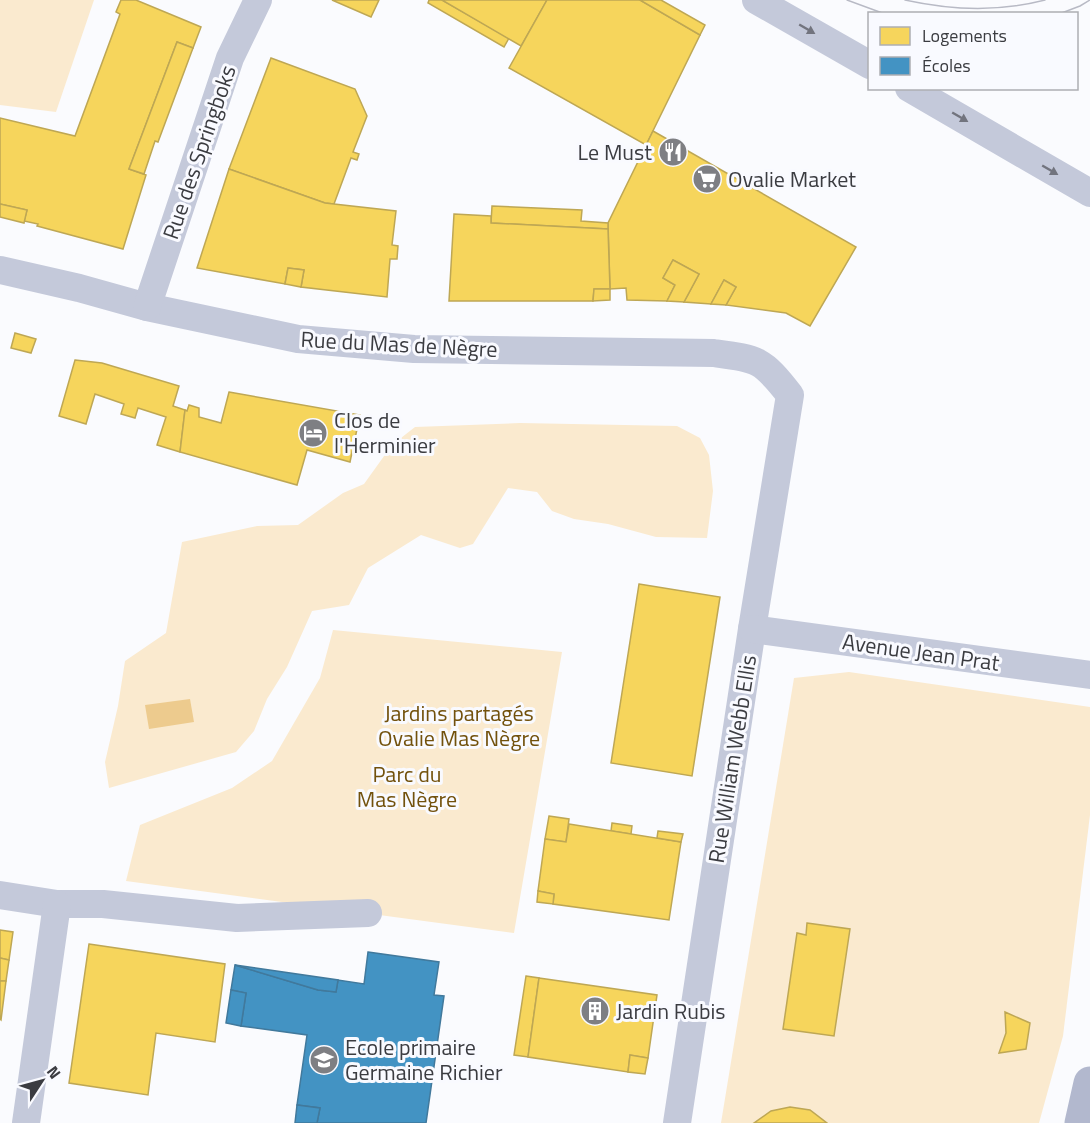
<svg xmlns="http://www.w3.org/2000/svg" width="1090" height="1123" font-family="'Titillium Web',sans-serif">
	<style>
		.green { fill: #faeacf }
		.water { fill: #edcb8e }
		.homes { fill: #f6d55c; stroke: #bea754; stroke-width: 1.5 }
		.schools { fill: #4393c3; stroke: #41799c; stroke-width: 1.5 }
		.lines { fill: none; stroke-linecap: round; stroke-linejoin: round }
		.street { stroke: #c4c9da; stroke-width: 28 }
		.primary { stroke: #b2b8ce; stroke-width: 33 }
		.tram { stroke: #b8bac5; stroke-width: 1.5 }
		.oneway { fill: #72747e }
		.labels { text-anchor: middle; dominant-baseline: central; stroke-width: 6; stroke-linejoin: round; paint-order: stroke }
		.street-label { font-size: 22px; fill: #3b3c41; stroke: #f9faff }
		.poi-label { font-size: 22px; fill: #3b3c41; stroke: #f9faff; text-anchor: start }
		.park-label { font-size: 22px; fill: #72510c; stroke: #f9faff }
	</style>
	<rect width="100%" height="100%" fill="#fafbfe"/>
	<g class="green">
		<path d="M0,0h94l-38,112 -56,-7z"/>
		<path d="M520,423l157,3 23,12 9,17 4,36 -6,47 -51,-1 -48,-13 -34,-5 -22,-8 -15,-19 -29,-4 -35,56 -13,4 -39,-13 -53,33 -19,37 -37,6 -25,56 -20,32 -13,32 -18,21 -127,36 -4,-26 13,-56 7,-45 41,-28 16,-91 75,-16 41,-1 45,-32 21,-9 28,-39 23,-18z"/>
		<path d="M333,630l229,22 -48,281 -388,-52 14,-56 92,-37 40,-27 48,-83z"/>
		<path d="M849,672l241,35v108l-27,221 -24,87h-318l73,-445z"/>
	</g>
	<path class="water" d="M190,699l4,23 -45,7 -4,-24z"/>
	<g class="homes">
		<path d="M121,0h15l65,27 -8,21 -16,-6 -48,127 17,6 -23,74 -86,-23 1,-2 -14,-3 3,-11 -27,-6v-86l75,18 45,-122 -4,-2z"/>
		<path d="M332,0h47l-8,17z"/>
		<path d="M429,0h13l67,38 -5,9 -76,-44z"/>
		<path d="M442,0h105l-26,46z"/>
		<path d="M547,0h93l60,35 -54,110 -137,-77z"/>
		<path d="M640,0h21l44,25 -5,10z"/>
		<path d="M177,42l16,6 -35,94 -3,-1 -11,33 -15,-5z"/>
		<path d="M271,58l84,31 12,27 -14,36 6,2 -2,6 -6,-2 -17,46 -9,-1 -96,-34z"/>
		<path d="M653,131l203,116 -46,79 -24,-13 -60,-8 10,-18 -12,-7 -13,24 -27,-2 15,-28 -26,-14 -10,18 12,7 -8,16 -40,-1 -1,-12 -16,1 -2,-66z"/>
		<path d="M229,169l96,34 71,8 -4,34 6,1 -1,13h-7l-3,38 -86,-10 3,-17 -16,-2 -3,16 -88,-16z"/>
		<path d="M0,204l27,6 -3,13 -24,-6z"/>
		<path d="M492,206l90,4 -1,11 27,2v6l-117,-6z"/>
		<path d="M454,214l37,2v7l117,6 2,60h-16l-1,12h-144z"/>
		<path d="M673,260l26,14 -15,28 -17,-1 8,-16 -12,-7z"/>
		<path d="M288,268l16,2 -3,17 -16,-3z"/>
		<path d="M724,280l12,7 -10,18 -15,-1z"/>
		<path d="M594,289h16v11l-17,1z"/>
		<path d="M15,333l21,6 -5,14 -20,-5z"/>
		<path d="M75,360l27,3 77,23 -6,20 12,4 -5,42 -23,-7 9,-28 -28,-9 -3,10 -14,-4 3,-10 -29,-10 -9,30 -27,-8z"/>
		<path d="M229,392l131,23 -10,47 -43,-12 -10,35 -117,-33 5,-42 2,1 2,-6 10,3v9l22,6z"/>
		<path d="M639,584l81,13 -28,179 -81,-13z"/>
		<path d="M549,816l20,3 -3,23 -21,-3z"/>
		<path d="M612,823l20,3 -1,8 -20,-3z"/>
		<path d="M569,824l112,18 -12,78 -116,-16 1,-10 -16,-3 7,-52 21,3z"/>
		<path d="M658,831l25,3 -2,8 -24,-4z"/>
		<path d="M538,891l16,3 -1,10 -16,-2z"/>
		<path d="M807,923l43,6 -16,107 -51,-7 14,-96 9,2z"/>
		<path d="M0,930l13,2 -4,28 -9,-2z"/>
		<path d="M89,944l136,20 -10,78 -59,-9 -8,62 -79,-12z"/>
		<path d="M0,958l9,2 -3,21h-6z"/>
		<path d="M526,976l13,2 -11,79 -14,-2z"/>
		<path d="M539,978l118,17 -9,63 -18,-3 -2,17 -100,-15z"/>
		<path d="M0,981h6l-5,39 -1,-1z"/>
		<path d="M1005,1012l25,11 -4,26 -27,4 7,-20z"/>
		<path d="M630,1055l18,3 -3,16 -17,-2z"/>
		<path d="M790,1107l20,3 17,13h-73l17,-12z"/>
	</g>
	<g class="schools">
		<path d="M368,952l71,10 -5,33 10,1 -18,127h-109l3,-15 -23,-3 10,-70 -66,-9 5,-33 -15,-3 4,-25 83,25 18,2 2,-12 26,4z"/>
		<path d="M235,965l103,15 -2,12 -18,-2z"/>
		<path d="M231,990l15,3 -5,33 -15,-3z"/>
		<path d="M297,1105l23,3 -3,15h-22z"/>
	</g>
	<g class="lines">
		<g class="street">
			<path d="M756,0l114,65"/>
			<path d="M909,88l181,105"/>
			<path d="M0,270l79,18 68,19 151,32 116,10 300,4c44,6 48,6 76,42l-38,234 -75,494"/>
			<path d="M147,307l83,-249 28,-58"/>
			<path d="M752,629l338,46"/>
			<path d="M0,895l57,9h46l134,14 131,-5"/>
			<path d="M26,1123l31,-219"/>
		</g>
		<path class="primary" d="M1081,1123l9,-40"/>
		<g class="tram">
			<path d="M847,0l38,14"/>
			<path d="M905,0c45,10 94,12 140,0"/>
			<path d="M1059,14l21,-8 10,-6"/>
		</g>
	</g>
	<defs><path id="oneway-solid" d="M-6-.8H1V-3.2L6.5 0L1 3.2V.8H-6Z" transform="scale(1.5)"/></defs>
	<g class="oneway">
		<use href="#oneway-solid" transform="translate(807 29) rotate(30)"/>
		<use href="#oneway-solid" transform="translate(960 117) rotate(30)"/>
		<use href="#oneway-solid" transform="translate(1050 170) rotate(30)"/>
	</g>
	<defs>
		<g id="restaurant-disc" transform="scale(1.5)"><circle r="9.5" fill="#7e7f83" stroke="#f9faff"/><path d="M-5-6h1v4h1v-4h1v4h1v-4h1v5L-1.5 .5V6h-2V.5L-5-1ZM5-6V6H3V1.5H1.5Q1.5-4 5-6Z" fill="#fff"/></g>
		<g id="supermarket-disc" transform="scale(1.5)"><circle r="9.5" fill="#7e7f83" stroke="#f9faff"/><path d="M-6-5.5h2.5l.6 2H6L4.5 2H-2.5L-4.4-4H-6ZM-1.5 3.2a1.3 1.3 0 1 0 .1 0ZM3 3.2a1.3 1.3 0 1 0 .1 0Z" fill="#fff"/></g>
		<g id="hotel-disc" transform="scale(1.5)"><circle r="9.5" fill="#7e7f83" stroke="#f9faff"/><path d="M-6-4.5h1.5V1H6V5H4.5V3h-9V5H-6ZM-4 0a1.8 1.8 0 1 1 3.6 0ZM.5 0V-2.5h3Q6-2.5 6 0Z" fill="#fff"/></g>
		<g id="building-disc" transform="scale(1.5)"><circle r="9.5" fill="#7e7f83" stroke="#f9faff"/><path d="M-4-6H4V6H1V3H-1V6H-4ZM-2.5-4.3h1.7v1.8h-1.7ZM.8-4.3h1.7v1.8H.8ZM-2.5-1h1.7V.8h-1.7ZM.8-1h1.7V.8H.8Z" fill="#fff"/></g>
		<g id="school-disc" transform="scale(1.5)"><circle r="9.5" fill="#7e7f83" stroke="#f9faff"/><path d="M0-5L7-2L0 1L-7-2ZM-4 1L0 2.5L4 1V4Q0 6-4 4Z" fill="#fff"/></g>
	</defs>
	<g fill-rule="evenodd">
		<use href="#restaurant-disc" x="673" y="152"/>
		<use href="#supermarket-disc" x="707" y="179"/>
		<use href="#hotel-disc" x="313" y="433"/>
		<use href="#building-disc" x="595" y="1011"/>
		<use href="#school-disc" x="324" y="1060"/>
	</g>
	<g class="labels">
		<g class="street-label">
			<text transform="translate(199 152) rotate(-71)">Rue des Springboks</text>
			<text transform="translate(399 344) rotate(3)">Rue du Mas de Nègre</text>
			<text transform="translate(921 652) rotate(8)">Avenue Jean Prat</text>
			<text transform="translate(732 759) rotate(-81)">Rue William Webb Ellis</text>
		</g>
		<g class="poi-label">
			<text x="652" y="152" text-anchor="end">Le Must</text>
			<text x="728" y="179">Ovalie Market</text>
			<text x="334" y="420">Clos de<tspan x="334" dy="25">l'Herminier</tspan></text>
			<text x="616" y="1011">Jardin Rubis</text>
			<text x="345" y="1047">Ecole primaire<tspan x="345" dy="25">Germaine Richier</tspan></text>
		</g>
		<g class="park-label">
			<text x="459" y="713">Jardins partagés<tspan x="459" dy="25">Ovalie Mas Nègre</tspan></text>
			<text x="407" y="774">Parc du<tspan x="407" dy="25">Mas Nègre</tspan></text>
		</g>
	</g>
	<rect x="868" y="12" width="210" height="78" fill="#f9faff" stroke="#adaeb3" stroke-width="1.5"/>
	<rect x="880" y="27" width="30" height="18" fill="#f6d55c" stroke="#adaeb3" stroke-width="1.5"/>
	<text x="922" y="42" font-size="18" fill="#3b3c41">Logements</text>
	<rect x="880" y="57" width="30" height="18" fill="#4393c3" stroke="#adaeb3" stroke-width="1.5"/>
	<text x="922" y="72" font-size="18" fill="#3b3c41">Écoles</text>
	<g transform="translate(42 1081) rotate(54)" stroke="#f9faff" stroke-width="4.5" paint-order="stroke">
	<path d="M0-4.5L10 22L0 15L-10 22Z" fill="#3b3c41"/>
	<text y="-9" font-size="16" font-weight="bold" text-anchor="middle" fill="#3b3c41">N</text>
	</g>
</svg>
